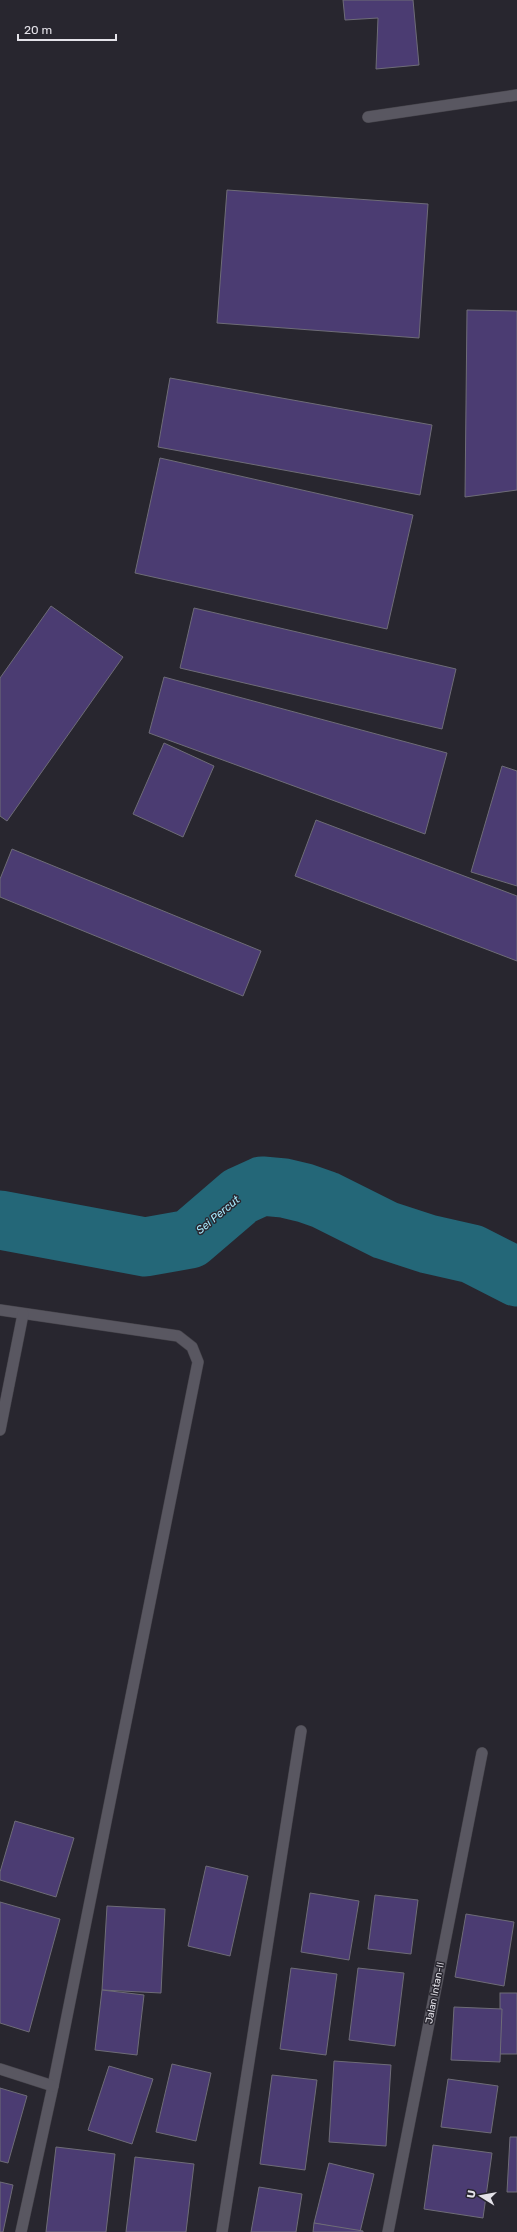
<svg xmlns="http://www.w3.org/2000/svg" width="517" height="2232" font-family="Rubik,sans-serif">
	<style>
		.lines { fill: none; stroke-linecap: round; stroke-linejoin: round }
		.river { stroke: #246778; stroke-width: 59 }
		.building { fill: #4b3c72; stroke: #6e6c77 }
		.service-casing { stroke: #444249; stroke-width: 12 }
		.minor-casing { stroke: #444249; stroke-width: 12 }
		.service { stroke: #595761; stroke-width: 11 }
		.minor { stroke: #595761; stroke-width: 11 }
		.labels { text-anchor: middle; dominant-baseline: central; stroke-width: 3; stroke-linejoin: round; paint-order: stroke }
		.street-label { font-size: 10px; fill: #e4e2e9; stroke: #28262f }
		.water-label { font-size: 11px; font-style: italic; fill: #a7eafd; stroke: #28262f }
	</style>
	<rect width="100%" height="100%" fill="#28262f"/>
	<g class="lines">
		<path class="river" d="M0,1220l145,27 45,-8 50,-43 22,-10 22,2 21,5 20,7 60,30 43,14 44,10 45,23"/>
	</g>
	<g class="building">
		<path d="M343,0h70l6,65 -43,4 2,-51 -33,2z"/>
		<path d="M227,190l201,14 -9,134 -202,-15z"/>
		<path d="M467,310l50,1v179l-52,7z"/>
		<path d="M170,378l262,47 -12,70 -262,-48z"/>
		<path d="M160,458l253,57 -26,114 -252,-56z"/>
		<path d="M51,606l72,51 -116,164 -7,-5v-138z"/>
		<path d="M194,608l262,61 -14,60 -262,-61z"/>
		<path d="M164,677l283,76 -22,81 -276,-101z"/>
		<path d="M164,743l50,23 -31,71 -50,-23z"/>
		<path d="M502,766l15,5v115l-46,-14z"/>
		<path d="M316,820l201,76v65l-222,-85z"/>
		<path d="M12,849l249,102 -18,45 -243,-99v-18z"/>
		<path d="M15,1821l59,17 -18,59 -56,-17v-8z"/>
		<path d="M206,1866l42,10 -18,80 -42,-10z"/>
		<path d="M310,1893l49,8 -10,59 -48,-8z"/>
		<path d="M375,1895l43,5 -7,54 -43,-5z"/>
		<path d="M0,1902l60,17 -31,113 -29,-9z"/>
		<path d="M107,1906l58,3 -4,84 -59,-3z"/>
		<path d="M466,1914l48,8 -10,64 -49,-9z"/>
		<path d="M291,1968l46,6 -11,81 -46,-6z"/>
		<path d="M358,1968l46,5 -9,73 -46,-6z"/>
		<path d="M102,1990l42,5 -7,60 -42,-5z"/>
		<rect x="500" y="1993" width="17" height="61"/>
		<path d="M454,2007l48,2 -2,53 -49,-2z"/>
		<path d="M334,2061l57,4 -5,81 -57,-4z"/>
		<path d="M172,2064l39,9 -15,68 -40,-9z"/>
		<path d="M109,2066l44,13 -21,65 -44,-14z"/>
		<path d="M272,2075l45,5 -12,90 -45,-6z"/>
		<path d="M448,2079l50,7 -7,47 -50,-6z"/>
		<path d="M0,2088l27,8 -19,67 -8,-2z"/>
		<path d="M510,2137h7v55h-10z"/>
		<path d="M433,2145l59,8 -9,65 -59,-9z"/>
		<path d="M56,2147l59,7 -9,78h-60z"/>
		<path d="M135,2157l59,7 -8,68h-60z"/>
		<path d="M329,2163l45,11 -14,58 -46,-9z"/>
		<path d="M0,2182l13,3 -10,47h-3z"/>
		<path d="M259,2187l43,7 -6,38h-45z"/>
		<path d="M314,2223l49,8v1h-50z"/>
	</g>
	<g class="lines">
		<g class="service-casing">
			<path id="service" d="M368,117l149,-22"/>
		</g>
		<g class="minor-casing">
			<g id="minor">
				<path d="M0,1310l178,26 14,11 6,15 -145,724 -32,146"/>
				<path d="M0,1430l23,-116"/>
				<path d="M0,2069l53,17"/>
				<path d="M222,2232l79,-501"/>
				<path d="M388,2232l94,-479"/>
			</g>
		</g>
		<use href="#service" class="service"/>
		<use href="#minor" class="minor"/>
	</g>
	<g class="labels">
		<g class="street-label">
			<text transform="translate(435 1993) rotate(-79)">Jalan Intan-II</text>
		</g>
		<g class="water-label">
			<text transform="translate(218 1215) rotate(-40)">Sei Percut</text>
		</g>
	</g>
	<g transform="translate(481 2196) rotate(281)" stroke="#28262f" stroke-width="3" paint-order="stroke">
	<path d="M0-3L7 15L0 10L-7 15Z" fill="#e4e2e9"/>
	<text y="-6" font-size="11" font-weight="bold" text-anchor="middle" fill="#e4e2e9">U</text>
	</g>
	<path d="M18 34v6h98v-6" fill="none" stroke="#e4e2e9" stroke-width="2"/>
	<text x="24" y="34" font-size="12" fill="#e4e2e9" stroke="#28262f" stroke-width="3" paint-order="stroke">20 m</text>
</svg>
